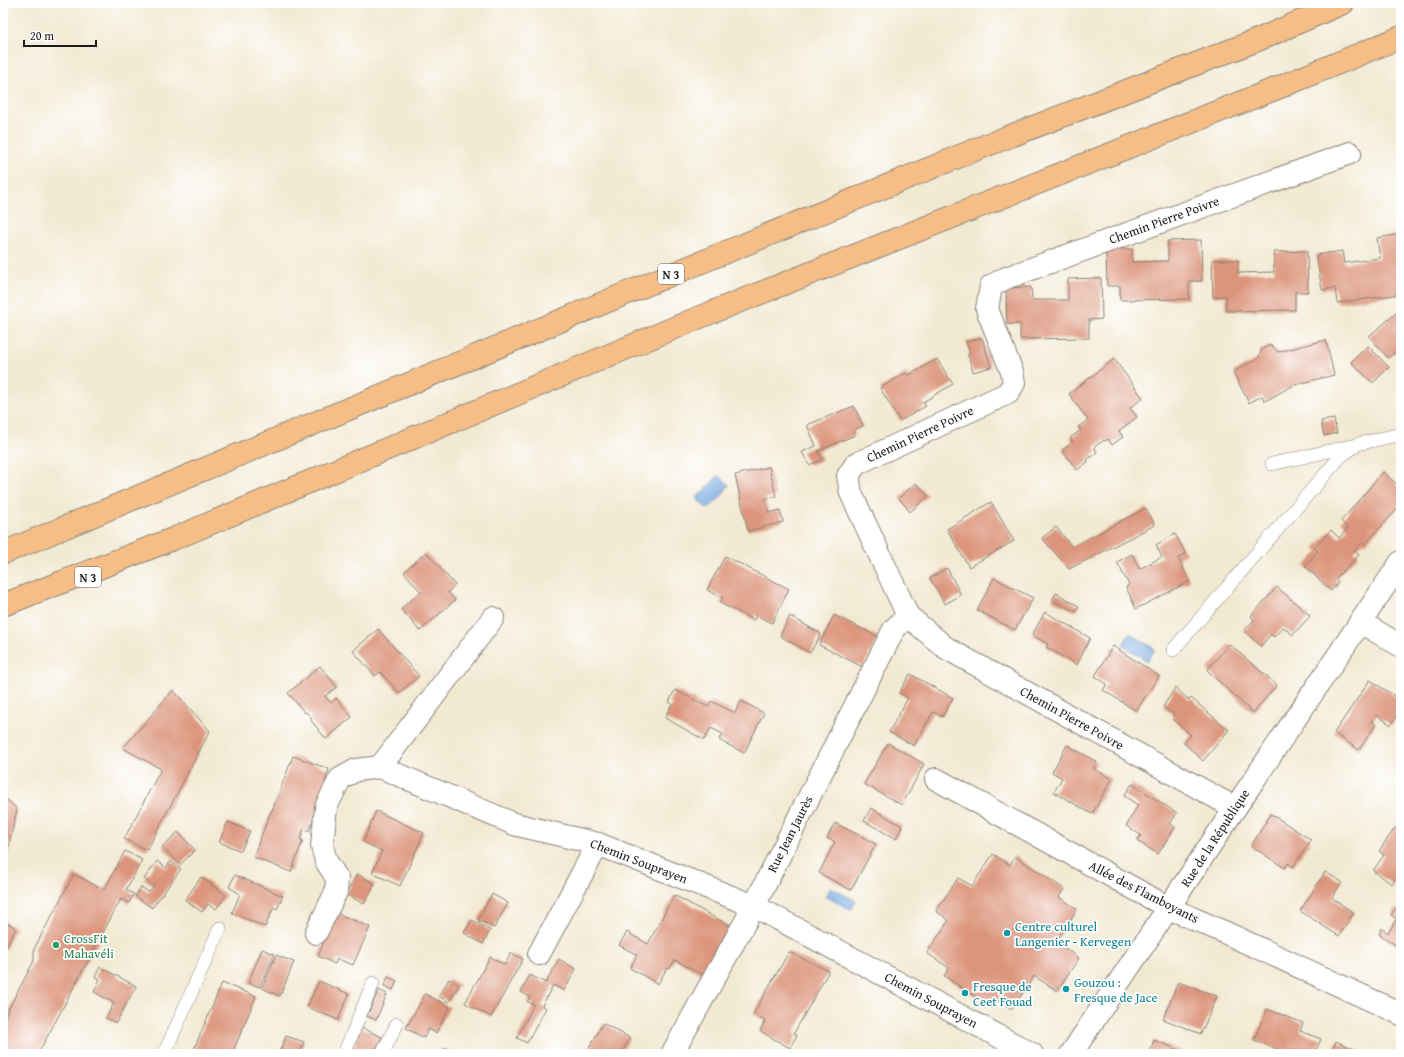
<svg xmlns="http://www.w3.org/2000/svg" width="1404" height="1057" font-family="'Gentium Book Plus',serif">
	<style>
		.water { fill: #75a7e0; stroke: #48627e }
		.building { fill: #dc957c }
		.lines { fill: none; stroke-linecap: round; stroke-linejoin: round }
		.lane-casing { stroke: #878276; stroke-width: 14 }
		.street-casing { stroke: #878276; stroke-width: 24 }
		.highway-casing { stroke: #878276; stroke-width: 24 }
		.lane { stroke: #fff; stroke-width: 13 }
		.street { stroke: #fff; stroke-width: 22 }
		.highway { stroke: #f6be87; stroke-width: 22 }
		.culture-dot { fill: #0f9aa8; stroke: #fff; stroke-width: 1.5 }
		.leisure-dot { fill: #2e9e5b; stroke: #fff; stroke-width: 1.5 }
		.labels { text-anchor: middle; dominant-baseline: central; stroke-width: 3.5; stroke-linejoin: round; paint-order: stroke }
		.shield { fill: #fff; stroke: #606060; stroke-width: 1 }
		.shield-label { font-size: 12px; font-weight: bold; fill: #1c1c1c }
		.street-label { font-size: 13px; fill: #1c1c1c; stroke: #fff }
		.culture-label { font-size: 13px; fill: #0d838f; stroke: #fff; text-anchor: start }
		.leisure-label { font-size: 13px; fill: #27864d; stroke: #fff; text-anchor: start }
	</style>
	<rect width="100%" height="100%" fill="#fff"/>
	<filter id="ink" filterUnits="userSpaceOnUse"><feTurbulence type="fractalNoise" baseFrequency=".025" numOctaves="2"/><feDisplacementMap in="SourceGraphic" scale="8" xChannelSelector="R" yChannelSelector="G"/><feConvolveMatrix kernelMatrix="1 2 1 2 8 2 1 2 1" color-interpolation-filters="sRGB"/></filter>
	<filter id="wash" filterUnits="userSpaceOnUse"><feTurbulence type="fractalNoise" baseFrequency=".012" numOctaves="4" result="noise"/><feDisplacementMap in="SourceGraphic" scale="16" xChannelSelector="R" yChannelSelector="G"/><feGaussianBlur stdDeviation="0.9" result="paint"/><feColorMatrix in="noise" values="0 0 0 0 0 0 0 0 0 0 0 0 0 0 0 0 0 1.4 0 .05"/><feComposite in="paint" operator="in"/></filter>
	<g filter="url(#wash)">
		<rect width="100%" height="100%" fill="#f2e9d1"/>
		<g class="water">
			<path d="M719,475l10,10 -9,13 -12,11 -12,-11z"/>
			<path d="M1130,633l25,16 -8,12 -24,-16z"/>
			<path d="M831,887l25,14 -5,9 -26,-14z"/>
		</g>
		<g id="blocks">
			<g class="building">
				<path d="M1401,234v60l-64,9 -2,-15 -13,2 -6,-35 26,-4 2,12 36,-5 -3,-20z"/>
				<path d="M1201,240l1,41h-13v18l-69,1v-14h-13l-1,-37h26v13l36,-1v-20z"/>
				<path d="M1307,251l1,41h-13v18l-69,1v-15l-13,1 -1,-37h26v13l36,-1v-20z"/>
				<path d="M1101,278l1,41 -13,1v18l-69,1v-15h-13l-1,-36 25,-1 1,13h36v-21z"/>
				<path d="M1401,309v39l-13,10 -19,-22z"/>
				<path d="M982,338l9,29 -18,5 -5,-17 2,-1 -4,-12z"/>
				<path d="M1326,340l8,35 -40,10 -29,16 -3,-5 -13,7 -16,-31 26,-14 2,-8 7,-4h4l6,6z"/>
				<path d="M1368,346l21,21 -16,16 -22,-21z"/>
				<path d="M937,359l16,25 -30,18 3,4 -26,15 -20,-33 26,-15 2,3z"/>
				<path d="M1114,359l29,39 -13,10 7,9 -18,14 4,6 -11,8 -4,-6 -3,2 -1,-1 -10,7 3,5 -10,8 1,2 -11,8 -15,-20 11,-8 -3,-4 11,-8 -3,-3 10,-7 -19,-26z"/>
				<path d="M854,406l9,20 -10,5 2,4 -37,16 4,9 -13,5 -7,-13 14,-6 -9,-21z"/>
				<path d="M1334,419l3,14 -13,3 -3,-15z"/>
				<path d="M769,467l7,29 -11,3 4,14 11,-3 3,12 -35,9 -13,-56z"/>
				<path d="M1383,472l18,16v17l-36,39 -2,-2 -9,9 5,4 -24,24 3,4 -7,8 -26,-25 13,-15 -4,-3 17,-18 8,8 9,-10 -7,-7z"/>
				<path d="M916,483l12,13 -18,16 -11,-14z"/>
				<path d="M991,502l23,39 -45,26 -22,-38z"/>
				<path d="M1146,508l9,17 -86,44 -27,-31 14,-11 16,20z"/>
				<path d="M1175,534l11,20 -8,4 12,23 -54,28 -10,-22 3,-2 -12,-23 15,-8 7,15 23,-12 -6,-12z"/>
				<path d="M426,552l29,33 -7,7 7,8 -35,31 -19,-22 20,-17 -17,-20z"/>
				<path d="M725,556l64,33 -17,34 -16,-8 -2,5 -34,-17 3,-5 -16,-8z"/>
				<path d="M947,568l14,27 -16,9 -15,-26z"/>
				<path d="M994,578l39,20 -18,32 -38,-20z"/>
				<path d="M1277,587l33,29 -17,19 -10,-8 -9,10 -3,-3 -10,12 -17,-15 10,-11 -3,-4z"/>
				<path d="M1056,593l23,13 -3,6 -24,-12z"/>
				<path d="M1045,612l45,26 -13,27 -31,-18 2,-3 -16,-9z"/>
				<path d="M834,615l44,22 -15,30 -44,-22z"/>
				<path d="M790,616l31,18 -11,19 -30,-17z"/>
				<path d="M378,629l41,47 -20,17 -19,-21 -5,4 -22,-25z"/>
				<path d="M1229,644l48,41 -24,28 -46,-43z"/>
				<path d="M1113,646l46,30 -23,35 -33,-21 4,-6 -12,-8z"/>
				<path d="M320,666l17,21 -12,9 6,7 5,-5 16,19 -26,22 -16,-20 2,-1 -6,-6 -1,1 -17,-20z"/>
				<path d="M910,674l43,24 -11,19 -9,-5 -19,34 -25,-14 19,-34 -9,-5z"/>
				<path d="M1370,680l26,17 1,-2 4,3v12l-10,15 -14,-10 -5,7 4,2 -17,26 -25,-17z"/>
				<path d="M1175,688l14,12 2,-2 38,32 -26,31 -19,-18 7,-8 -19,-17 2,-3 -11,-8z"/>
				<path d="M173,690l37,41 -63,119 -23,-11 37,-70 -38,-21z"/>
				<path d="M675,690l33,17 3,-6 24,12 6,-12 23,12 -20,40 -25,-13 4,-6 -12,-6 -7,12 -39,-22 7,-14 -3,-2z"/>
				<path d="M888,743l36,21 -22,41 -38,-21z"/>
				<path d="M1067,745l30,17 -4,6 19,11 -20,35 -38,-22 8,-14 -10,-6z"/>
				<path d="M293,756l36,13 -4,13h2l-18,49 -5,-2 -4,11h3l-12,32 -38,-15 18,-46h1z"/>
				<path d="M1132,784l45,29 -7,11 5,3 -17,27 -21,-13 4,-6 -15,-9 12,-21 -14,-9z"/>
				<path d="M3,796l14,13 -11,50h-3z"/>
				<path d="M871,808l31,18 -6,13 -32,-18z"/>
				<path d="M376,811l48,22 -24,53 -28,-13 10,-22 -19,-9z"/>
				<path d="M1271,814l40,26 -18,27 -5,-4 -3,5 -34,-22z"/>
				<path d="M228,822l22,9 -9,20 -22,-9z"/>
				<path d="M835,823l41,21 -25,46 -32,-17 16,-31 -8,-4z"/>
				<path d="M1395,828l6,3v41l-9,12 -19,-13 11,-16 -5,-4z"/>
				<path d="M178,832l17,18 -15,15 -18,-18z"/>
				<path d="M125,851l17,9 -16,30 8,4 -5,9 -8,-4 -83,155 -35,-1v-34l31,-58v-12l40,-75 30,16z"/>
				<path d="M993,854l17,11 5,-9 49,33 -5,8 18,12 -21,33 23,16 -22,33 -23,-15 -22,33 -19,-12 -5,8 -44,-29 5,-8 -22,-15 22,-33 -13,-9 22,-33 14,8z"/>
				<path d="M157,861l9,7 5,-7 10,8 -29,39 -17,-12 6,-9 8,5 5,-6 -10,-7z"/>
				<path d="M1325,872l17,10 -10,16 22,15 -15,23 -39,-25z"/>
				<path d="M357,874l18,10 -11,20 -18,-10z"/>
				<path d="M235,875l48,21 -6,13 -3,-2 -9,20 -33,-14 8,-19 -11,-7z"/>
				<path d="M201,877l25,18 -10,14 -8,-5 -6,8 -17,-12z"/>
				<path d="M492,894l16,9 -14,25 -16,-8z"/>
				<path d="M674,895l56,31 -27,49 -28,-15 -6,9 -2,-1 -9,16 -28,-16 7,-13 -18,-10 8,-13 21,12z"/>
				<path d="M1396,908l5,4v37l-22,-15 3,-6 6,5 9,-14 -6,-4z"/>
				<path d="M336,913l34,14 -17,38 -16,-6 -2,5 -17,-8z"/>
				<path d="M472,920l18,10 -7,14 -19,-11z"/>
				<path d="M3,921l13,7 -13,25z"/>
				<path d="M262,949l12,5 -14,33 -12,-4z"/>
				<path d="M789,952l40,19 -35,62 3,2 -7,13 -30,-17 5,-10 -12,-7z"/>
				<path d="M511,953l12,6 -32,58 -26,-14 25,-46 15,8z"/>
				<path d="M276,955l18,7 -14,34 -18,-8z"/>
				<path d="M559,959l17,10 -12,22 -11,-6 -11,21 4,2 -19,35 -10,-5 17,-34 -7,-2 3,-5 -9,-5 9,-17 16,8z"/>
				<path d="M100,967l36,19 -20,37 -10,-5 8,-15 -20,-11 6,-13 -5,-2z"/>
				<path d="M388,977l9,4 -4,9 -9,-4z"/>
				<path d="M449,979l10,6 -10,17 -10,-6z"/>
				<path d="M319,981l30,13 -11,26 -31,-13z"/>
				<path d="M1178,982l39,14 -16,38 -38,-15z"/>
				<path d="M222,983l34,13 -24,58h-40z"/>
				<path d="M379,990l8,4 -11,26 -9,-4z"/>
				<path d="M425,994l25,13 -14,26 -8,-4 -4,9 -18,-10z"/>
				<path d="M1267,1009l36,14 -3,8 21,8 -5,11 9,4h-20l-12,-4 -1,4h-2l-36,-14z"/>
				<path d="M603,1023l27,15 -9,16h-27l-6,-4z"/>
				<path d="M362,1028l20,9 -8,17h-23z"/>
				<path d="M286,1036l18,6 -4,12h-21z"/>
				<path d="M1154,1040l35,14h-40z"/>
				<path d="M1336,1041l20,9 9,4h-34z"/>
				<path d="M445,1048l11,6h-14z"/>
			</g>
		</g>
	</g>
	<g filter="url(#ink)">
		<use href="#blocks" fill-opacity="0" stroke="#878276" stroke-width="1"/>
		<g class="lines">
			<g class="lane-casing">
				<g id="lane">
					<path d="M1272,464l79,-18"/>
					<path d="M1173,650l168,-194 17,-12 43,-10"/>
					<path d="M164,1054l56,-126"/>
					<path d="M344,1054l29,-71"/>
					<path d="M382,1054l15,-30"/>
				</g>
			</g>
			<g class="street-casing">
				<g id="street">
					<path d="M1360,622l41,24"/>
					<path d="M380,767l134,57 84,20 156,62 278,148"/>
					<path d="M380,767l113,-149"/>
					<path d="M936,779l233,129 55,24 177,82"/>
					<path d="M1235,808l-289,-160 -38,-32 -57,-123 -3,-17 8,-12 152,-71 6,-10 -2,-11 -25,-63 4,-23 15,-8 344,-125"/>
					<path d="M316,933l20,-41 1,-14 -11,-17 -4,-15 4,-39 14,-28 16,-9 24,-3"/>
					<path d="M539,954l59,-110"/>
					<path d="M672,1054l82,-148 140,-277 14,-13"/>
					<path d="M1071,1054l164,-246 166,-246"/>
				</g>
			</g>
			<g class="highway-casing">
				<g id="highway">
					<path d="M3,553l684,-285 290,-119 283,-110 83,-36"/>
					<path d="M3,605l170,-66 532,-224 575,-228 121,-50"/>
				</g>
			</g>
			<use href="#lane" class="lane"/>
			<use href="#street" class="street"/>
			<use href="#highway" class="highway"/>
		</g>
	</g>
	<g class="culture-dot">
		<circle cx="1007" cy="933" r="4"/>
		<circle cx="1066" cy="989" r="4"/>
		<circle cx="965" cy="993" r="4"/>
	</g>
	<circle class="leisure-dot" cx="56" cy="945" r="4"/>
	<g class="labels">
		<g class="shield">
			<rect x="658" y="264" width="26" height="20" rx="3"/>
			<rect x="75" y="567" width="26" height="20" rx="3"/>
		</g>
		<g class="shield-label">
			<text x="671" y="274">N 3</text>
			<text x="88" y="577">N 3</text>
		</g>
		<g class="street-label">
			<text transform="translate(1164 220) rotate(-20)">Chemin Pierre Poivre</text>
			<text transform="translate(920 434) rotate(-25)">Chemin Pierre Poivre</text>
			<text transform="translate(1072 718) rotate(29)">Chemin Pierre Poivre</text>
			<text transform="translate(790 834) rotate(-63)">Rue Jean Jaurès</text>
			<text transform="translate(1215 838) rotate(-57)">Rue de la République</text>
			<text transform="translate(639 861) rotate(21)">Chemin Souprayen</text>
			<text transform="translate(1144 892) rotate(27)">Allée des Flamboyants</text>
			<text transform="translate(931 1000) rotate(28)">Chemin Souprayen</text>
		</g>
		<g class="culture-label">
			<text x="1015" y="926">Centre culturel<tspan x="1015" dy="15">Langenier - Kervegen</tspan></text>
			<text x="1074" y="982">Gouzou :<tspan x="1074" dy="15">Fresque de Jace</tspan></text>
			<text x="973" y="986">Fresque de<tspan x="973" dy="15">Ceet Fouad</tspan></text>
		</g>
		<g class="leisure-label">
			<text x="64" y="938">CrossFit<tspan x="64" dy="15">Mahavéli</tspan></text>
		</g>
	</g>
	<rect width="1404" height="1057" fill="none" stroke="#fff" stroke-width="16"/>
	<path d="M24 40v6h72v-6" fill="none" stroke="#1c1c1c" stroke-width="2"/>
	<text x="30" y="40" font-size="12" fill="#1c1c1c" stroke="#ffffff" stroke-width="3" paint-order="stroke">20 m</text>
</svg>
